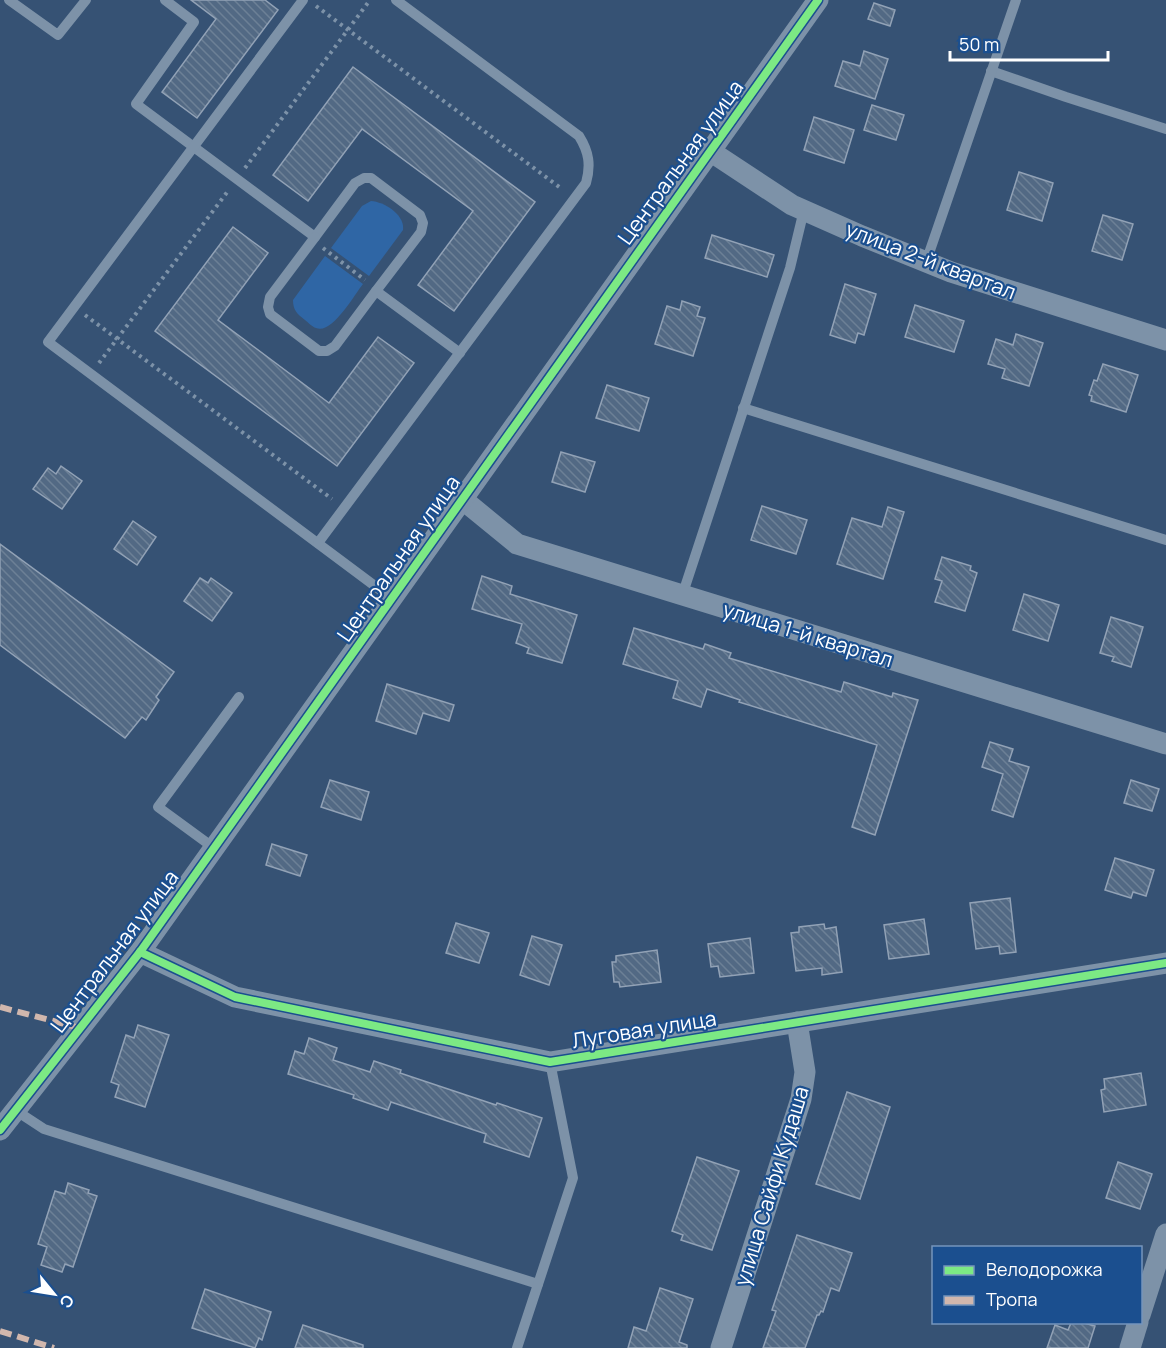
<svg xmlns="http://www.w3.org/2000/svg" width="1166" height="1348" font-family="Manrope,sans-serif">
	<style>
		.park { fill: #2f66a5 }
		.building { fill: url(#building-back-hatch); stroke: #92a2b6; stroke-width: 1.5 }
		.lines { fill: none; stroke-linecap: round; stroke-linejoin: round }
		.path { stroke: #7d92a8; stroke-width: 4; stroke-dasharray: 3 4.5; stroke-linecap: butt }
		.lane { stroke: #7d92a8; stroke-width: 10 }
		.street { stroke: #7d92a8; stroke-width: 21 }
		.quiet { stroke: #d1b7ad; stroke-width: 6; stroke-dasharray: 12 6; stroke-linecap: butt }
		.cycleway-casing { stroke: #1b4f8f; stroke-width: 11 }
		.cycleway { stroke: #7ce984; stroke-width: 8 }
		.labels { text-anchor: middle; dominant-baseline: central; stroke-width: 4.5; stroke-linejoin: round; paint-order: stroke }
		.street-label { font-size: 21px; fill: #fff; stroke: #1b4f8f }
	</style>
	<defs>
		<pattern id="building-back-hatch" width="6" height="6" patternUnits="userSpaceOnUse" patternTransform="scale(1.5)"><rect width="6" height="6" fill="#526984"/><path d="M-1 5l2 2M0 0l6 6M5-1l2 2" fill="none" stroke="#6c8096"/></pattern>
	</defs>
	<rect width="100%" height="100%" fill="#365274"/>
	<g class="park">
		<path d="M371,201c14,1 34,14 32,29l-34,46 -38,-28 31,-42z"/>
		<path d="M325,256l38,28c-9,11 -31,51 -47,44 -4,-1 -8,-6 -11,-8 -8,-6 -12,-10 -12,-20z"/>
	</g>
	<g class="building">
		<path d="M191,0h74l13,10 -81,108 -35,-26 54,-73z"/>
		<path d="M874,3l21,7 -5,16 -22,-7z"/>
		<path d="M864,51l24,8 -13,40 -40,-13 8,-25 17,5z"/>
		<path d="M353,67l182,135 -81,109 -36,-26 55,-74 -111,-82 -54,72 -35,-26z"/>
		<path d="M872,105l32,10 -8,25 -32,-10z"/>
		<path d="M814,117l40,13 -10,33 -40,-13z"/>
		<path d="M1019,172l34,11 -11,38 -35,-11z"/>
		<path d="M1103,215l30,9 -11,36 -30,-9z"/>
		<path d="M233,227l35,26 -50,67 111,83 49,-66 36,26 -77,103 -182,-135z"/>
		<path d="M712,235l62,20 -7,22 -62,-19z"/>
		<path d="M845,284l31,10 -12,41 -6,-2 -3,10 -25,-8z"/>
		<path d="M682,301l18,6 -3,9 8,2 -12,38 -38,-12 12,-38 13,4z"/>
		<path d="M915,305l49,16 -10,31 -49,-15z"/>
		<path d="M1016,334l27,9 -14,43 -27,-8 3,-9 -17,-5 8,-25 17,6z"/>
		<path d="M1103,364l35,11 -12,37 -35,-11 1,-5 -3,-1 5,-15 3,1z"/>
		<path d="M607,385l42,13 -10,33 -43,-13z"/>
		<path d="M561,452l34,10 -10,30 -33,-10z"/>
		<path d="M61,466l21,15 -20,28 -29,-20 15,-21 8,6z"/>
		<path d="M762,506l45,14 -11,34 -45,-14z"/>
		<path d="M888,507l16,5 -21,67 -46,-15 15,-46 30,9z"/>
		<path d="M133,521l23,16 -19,28 -23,-16z"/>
		<path d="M0,544l174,128 -18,25 3,3 -13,20 -4,-3 -17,21 -125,-93z"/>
		<path d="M942,557l29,9 -1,4 7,3 -12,38 -30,-9 7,-21 -7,-2z"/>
		<path d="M482,576l30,10 -2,8 67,21 -15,48 -35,-10 2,-5 -13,-5 6,-19 -50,-15z"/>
		<path d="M200,578l8,5 3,-5 21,15 -20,28 -28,-20z"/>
		<path d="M1024,594l35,11 -11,36 -35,-11z"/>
		<path d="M1111,617l32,10 -12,40 -19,-6 2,-4 -14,-4z"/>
		<path d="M634,628l69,21 2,-5 26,9 -2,5 112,34 3,-10 48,15 1,-4 25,7 -43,135 -23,-8 25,-82 -138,-43 1,-2 -33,-11 -6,18 -28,-9 5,-17 -55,-17z"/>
		<path d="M387,684l67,21 -5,16 -26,-8 -7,21 -40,-13z"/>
		<path d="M990,742l23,7 -4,12 20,6 -16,50 -21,-7 11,-36 -21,-7z"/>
		<path d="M330,780l39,12 -8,28 -40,-13z"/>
		<path d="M1131,780l28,9 -7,22 -28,-8z"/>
		<path d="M272,844l35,11 -7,21 -34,-11z"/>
		<path d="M1115,858l39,12 -8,26 -13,-4 -2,6 -26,-8z"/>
		<path d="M1010,898l6,54 -16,2 -1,-8 -23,3 -6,-46z"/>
		<path d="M924,919l5,35 -40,5 -5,-34z"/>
		<path d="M456,923l33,10 -10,30 -33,-10z"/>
		<path d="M824,924l1,5 11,-2 6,45 -20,3v-7l-26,3 -5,-38 8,-1v-5z"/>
		<path d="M532,936l30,9 -13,40 -29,-10z"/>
		<path d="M750,938l4,35 -34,4 -2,-11 -7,1 -3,-23z"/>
		<path d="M657,950l4,32 -41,5 -1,-5h-5l-2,-20h4v-6z"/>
		<path d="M138,1025l31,10 -24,72 -30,-10 4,-12 -8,-3 15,-47 8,3z"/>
		<path d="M309,1038l28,10 -4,12 37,12 4,-11 27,9 -1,3 96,32 1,-2 45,15 -13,39 -45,-15 2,-8 -95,-32 -3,8 -35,-12 1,-3 -66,-21 7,-23 9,3z"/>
		<path d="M1141,1073l5,32 -42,7 -3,-22 4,-1 -1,-10z"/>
		<path d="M847,1092l43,15 -30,92 -44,-15z"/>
		<path d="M697,1157l42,14 -27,79 -31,-10 2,-5 -11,-4z"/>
		<path d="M1118,1162l34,12 -12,35 -34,-11z"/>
		<path d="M68,1183l21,7 -1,3 9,3 -24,71 -8,-3 -3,8 -21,-7 6,-18 -9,-3 17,-53 10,3z"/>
		<path d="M797,1235l55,18 -13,38 -8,-3 -8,24 -2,-1 -2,4h-2l-12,33h-42l13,-37 -4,-1z"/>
		<path d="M660,1288l33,11 -14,43 8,3v3h-59l6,-21 12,4z"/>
		<path d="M205,1289l66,23 -9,28 -3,-2 -4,10 -63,-20z"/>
		<path d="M1071,1323h13l11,3 -7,22h-41l8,-23 13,5z"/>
		<path d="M303,1325l60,20v3h-68z"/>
	</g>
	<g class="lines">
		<g class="path">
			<path d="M316,6l246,183"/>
			<path d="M245,168l125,-168"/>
			<path d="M323,248l42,32"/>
			<path d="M85,315l247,184"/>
			<path d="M99,363l129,-172"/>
		</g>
		<g class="lane">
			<path d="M9,0l49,35 28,-35"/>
			<path d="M165,0l29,22 -58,82 179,133 40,-54 9,-5h7l49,37 3,8 -2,9 -45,59 84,62"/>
			<path d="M303,0l-255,342 343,256"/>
			<path d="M991,71l75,26 100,32"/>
			<path d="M315,237l-45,60 -2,10 2,7 49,37h8l8,-5 41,-55"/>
			<path d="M926,262l90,-262"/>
			<path d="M743,408l423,132"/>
			<path d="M318,543l268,-360c5,-18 3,-31 -7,-47l-183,-136"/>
			<path d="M682,596l108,-328 14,-58"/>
			<path d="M214,848l-56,-41 81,-110"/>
			<path d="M15,1110l29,19 494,155"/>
			<path d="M517,1348l56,-170 -23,-116"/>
		</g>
		<g class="street">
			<path d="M710,151l82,54 70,31 89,36 215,68"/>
			<path d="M462,499l55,45 649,200"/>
			<path d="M140,952l95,45 315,65 616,-99"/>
			<path d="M0,1130l140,-178 678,-952"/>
			<path d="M1140,1315l26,-81"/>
			<path d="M721,1348l80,-249 4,-27 -8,-50"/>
			<path d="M1130,1348l8,-26"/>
		</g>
		<g class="quiet">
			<path d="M0,1007l80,21"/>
			<path d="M0,1331l54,17"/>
		</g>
		<g class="cycleway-casing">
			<g id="cycleway">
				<path d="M140,952l95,45 315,65 616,-99"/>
				<path d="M0,1130l140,-178 678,-952"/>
			</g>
		</g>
		<use href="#cycleway" class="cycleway"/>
	</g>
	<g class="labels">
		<g class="street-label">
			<text transform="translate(680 162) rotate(-54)">Центральная улица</text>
			<text transform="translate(931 260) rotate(21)">улица 2-й квартал</text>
			<text transform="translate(398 558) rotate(-55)">Центральная улица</text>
			<text transform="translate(808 634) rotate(17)">улица 1-й квартал</text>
			<text transform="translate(114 951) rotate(-53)">Центральная улица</text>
			<text transform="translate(644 1029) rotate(-9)">Луговая улица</text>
			<text transform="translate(771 1186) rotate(-73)">улица Сайфи Кудаша</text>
		</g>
	</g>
	<rect x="932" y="1246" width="210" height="78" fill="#1b4f8f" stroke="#7695bc" stroke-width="1.5"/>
	<rect x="944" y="1266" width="30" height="9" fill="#7ce984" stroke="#7695bc" stroke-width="1.5"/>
	<text x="986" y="1276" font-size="18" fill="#ffffff">Велодорожка</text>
	<rect x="944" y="1296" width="30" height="9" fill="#d1b7ad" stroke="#7695bc" stroke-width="1.5"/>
	<text x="986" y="1306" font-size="18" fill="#ffffff">Тропа</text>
	<g transform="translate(54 1294) rotate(120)" stroke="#1b4f8f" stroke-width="4.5" paint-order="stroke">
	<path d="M0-4.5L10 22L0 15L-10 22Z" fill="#ffffff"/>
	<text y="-9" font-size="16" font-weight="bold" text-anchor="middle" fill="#ffffff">С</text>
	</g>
	<path d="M950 51v9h158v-9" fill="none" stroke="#ffffff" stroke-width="3"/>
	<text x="959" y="51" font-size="18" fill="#ffffff" stroke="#1b4f8f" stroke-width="4.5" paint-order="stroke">50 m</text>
</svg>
